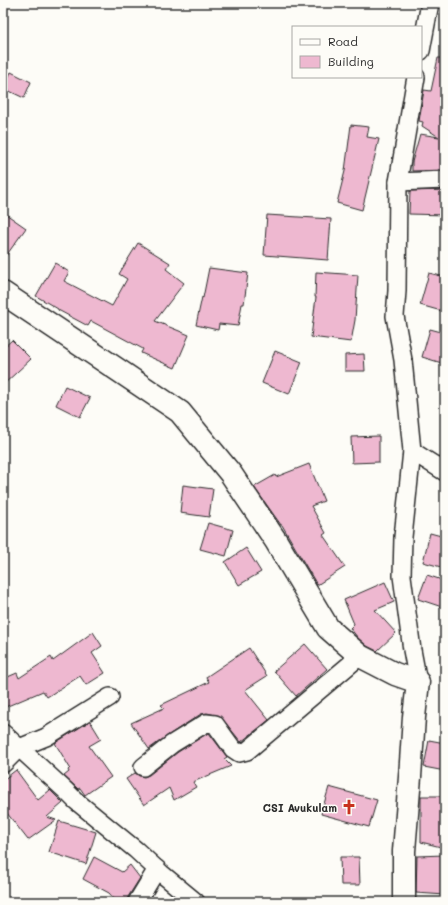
<svg xmlns="http://www.w3.org/2000/svg" width="448" height="905" font-family="Mali,sans-serif">
	<style>
		.building { fill: #eeb8d0; stroke: #2b2b2b }
		.lines { fill: none; stroke-linecap: round; stroke-linejoin: round }
		.street-casing { stroke: #2b2b2b; stroke-width: 20 }
		.secondary-casing { stroke: #2b2b2b; stroke-width: 25 }
		.street { stroke: #fdfcf7; stroke-width: 17 }
		.secondary { stroke: #fdfcf7; stroke-width: 22 }
		.labels { text-anchor: middle; dominant-baseline: central; stroke-width: 3; stroke-linejoin: round; paint-order: stroke }
		.poi-label { font-size: 11px; font-weight: bold; fill: #2b2b2b; stroke: #fdfcf7; text-anchor: end }
	</style>
	<rect width="100%" height="100%" fill="#fdfcf7"/>
	<filter id="ink" filterUnits="userSpaceOnUse"><feTurbulence type="fractalNoise" baseFrequency=".025" numOctaves="2"/><feDisplacementMap in="SourceGraphic" scale="8" xChannelSelector="R" yChannelSelector="G"/><feConvolveMatrix kernelMatrix="1 2 1 2 8 2 1 2 1" color-interpolation-filters="sRGB"/></filter>
	<g filter="url(#ink)">
		<g class="building">
			<path d="M438,58h7v112l-33,1v-9l8,-28 19,3 -17,-11 1,-4 -4,-1 5,-31 7,1z"/>
			<path d="M11,72l20,10 -7,16 -21,-10z"/>
			<path d="M351,125l18,2 -2,10 12,2 -17,71 -25,-7 8,-32z"/>
			<path d="M445,190v25l-36,-1 1,-23z"/>
			<path d="M3,212l23,16 -23,32z"/>
			<path d="M267,215l64,4 -3,41 -64,-5z"/>
			<path d="M138,243l32,20 -4,6 18,14 -29,38 34,14 -14,33 -34,-15 2,-4 -52,-28 -3,5 -30,-16v-1l-22,-13 19,-33 14,9 -5,9 48,25 15,-27 -8,-5z"/>
			<path d="M209,268l39,5 -4,31h-2l-4,22 -19,-2 -1,6 -22,-5 6,-28 1,1z"/>
			<path d="M316,272l42,3 -3,45 -4,22 -40,-5 5,-40h-1z"/>
			<path d="M429,273l16,4v35l-25,-7z"/>
			<path d="M430,329l15,4v31l-23,-7z"/>
			<path d="M12,340l19,19 -28,26v-37z"/>
			<path d="M275,351l27,11 -13,32 -27,-11z"/>
			<path d="M364,354l1,17h-20v-16z"/>
			<path d="M65,386l25,12 -10,19 -24,-12z"/>
			<path d="M379,436v26l-27,1 -1,-26z"/>
			<path d="M309,464l15,37 -13,5 15,27 -3,2 22,32 -28,18 -35,-60h-1l-27,-38 21,-12 1,2z"/>
			<path d="M183,485l30,4 -4,28 -29,-4z"/>
			<path d="M208,523l25,7 -7,26 -26,-7z"/>
			<path d="M430,533l15,4v17l-4,13 -18,-5z"/>
			<path d="M246,548l15,24 -22,13 -14,-23z"/>
			<path d="M427,575l18,6v27l-27,-9z"/>
			<path d="M385,582l9,20 -19,8 21,23 -19,18 -10,-5 -9,-8 -8,-10 4,-4 -10,-24z"/>
			<path d="M93,632l9,14 -10,7 13,20 -19,12 -6,-9 -33,21 -4,-6 -40,17v-29l14,-6 2,5 32,-21 2,4z"/>
			<path d="M305,644l22,25 -31,27 -22,-25z"/>
			<path d="M249,648l18,28 -22,14 24,30 -28,22 -21,-26 -13,-3 -6,1 -34,22 -18,13 -18,-26 33,-15 -3,-3 48,-23 -3,-5z"/>
			<path d="M90,721l11,18 -12,7 22,31 -26,18 -5,-7 -2,1 -14,-13 5,-4 -1,-2 2,-2 -15,-25z"/>
			<path d="M208,733h1l18,24 -3,2 7,7 -38,16 3,5 -22,13 -5,-12 -25,17 -18,-26 9,-6 5,3 4,1 5,-2 29,-23z"/>
			<path d="M429,740l16,3v28l-21,-4z"/>
			<path d="M16,770l22,30 12,-10 13,13 -16,14 9,3 -28,20 -25,-32v-28z"/>
			<path d="M329,787l48,13 -8,27 -48,-13z"/>
			<path d="M421,796h24v52l-24,-6z"/>
			<path d="M59,821l37,11 -10,32 -37,-12z"/>
			<path d="M444,855v17h1v23l-29,-2 1,-37z"/>
			<path d="M94,857l28,15 8,-7 10,13 -12,19 -2,5h-9l-8,-9 -26,-14z"/>
			<path d="M340,857h19l1,28h-19z"/>
		</g>
		<g class="lines">
			<g class="street-casing">
				<g id="street">
					<path d="M421,51l9,-48"/>
					<path d="M416,77l-18,105 -1,109 -2,25 8,44 9,91 -9,86 -1,39 10,74 6,32"/>
					<path d="M398,182l47,-2"/>
					<path d="M412,451l33,21"/>
					<path d="M3,733l62,57 11,11 60,49 26,24 34,28"/>
					<path d="M3,764l16,-16 27,-11 64,-40"/>
					<path d="M143,767l29,-23 34,-21 9,1 18,25 6,4 8,-2 113,-95"/>
					<path d="M137,902l20,-33"/>
				</g>
			</g>
			<g class="secondary-casing">
				<path id="secondary" d="M3,293l118,79 59,40 51,62 45,67 52,87 32,28 35,18 23,8 -4,35 -4,60 -6,74v51"/>
			</g>
			<use href="#street" class="street"/>
			<use href="#secondary" class="secondary"/>
		</g>
	</g>
	<defs>
		<g id="church-bare" transform="scale(1.2)"><path d="M-1.2-6h2.4v3.5h3.3v2.4h-3.3V6h-2.4V-.1h-3.3v-2.4h3.3Z" fill="#c8321e" stroke="#fdfcf7" stroke-width="2.5" paint-order="stroke"/></g>
	</defs>
	<g fill-rule="evenodd">
		<use href="#church-bare" x="349" y="807"/>
	</g>
	<g class="labels">
		<g class="poi-label">
			<text x="337" y="807">CSI Avukulam</text>
		</g>
	</g>
	<rect width="448" height="905" fill="none" stroke="#fdfcf7" stroke-width="16"/>
	<rect x="8" y="8" width="432" height="889" fill="none" stroke="#2b2b2b" stroke-width="1.5" filter="url(#ink)"/>
	<rect x="292" y="26" width="130" height="52" fill="#fdfcf7" stroke="#a9a8a5"/>
	<rect x="300" y="39" width="20" height="6" fill="#fdfcf7" stroke="#a9a8a5"/>
	<text x="328" y="46" font-size="12" fill="#2b2b2b">Road</text>
	<rect x="300" y="56" width="20" height="12" fill="#eeb8d0" stroke="#a9a8a5"/>
	<text x="328" y="66" font-size="12" fill="#2b2b2b">Building</text>
</svg>
